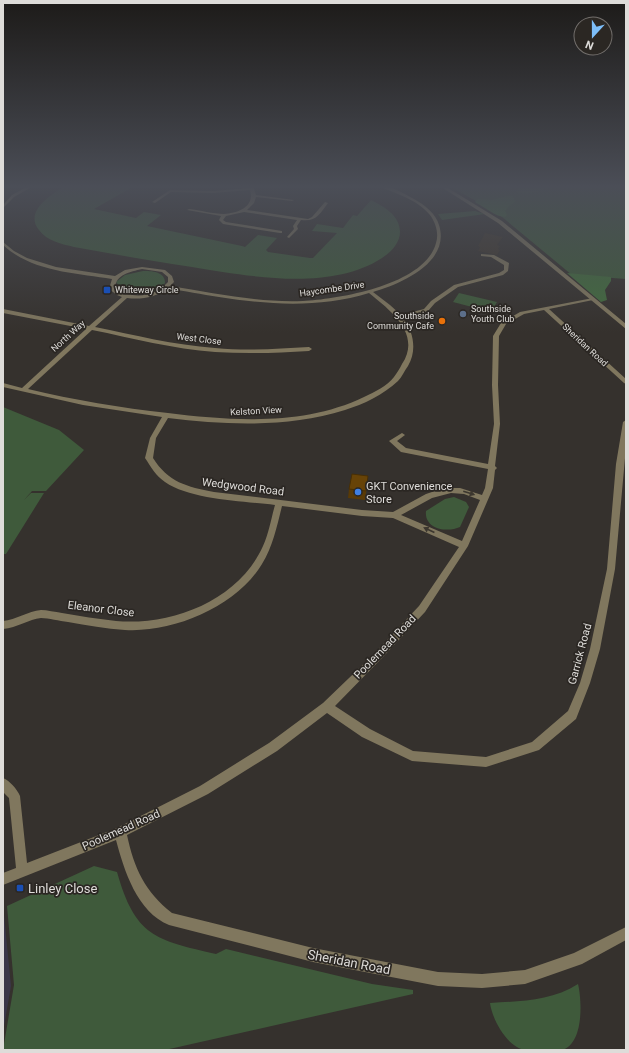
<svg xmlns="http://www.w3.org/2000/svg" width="629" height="1053" font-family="Roboto,sans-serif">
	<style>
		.built { fill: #3e362c }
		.education { fill: #3b3748 }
		.green { fill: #3f5a3b }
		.forest { fill: #426b3d }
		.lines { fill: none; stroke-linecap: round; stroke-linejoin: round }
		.minor { fill: #80775e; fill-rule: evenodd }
		.tertiary { fill: #80775e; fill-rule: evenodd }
		.wall { fill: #593a06 }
		.building { fill: #674307; stroke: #482f05 }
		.oneway { fill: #3c372f }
		.transit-dot { fill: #1a4fb4; stroke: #2b2723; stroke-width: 1.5 }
		.service-dot { fill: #5c6f8a; stroke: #2b2723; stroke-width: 1.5 }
		.food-dot { fill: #e8710a; stroke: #2b2723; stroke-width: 1.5 }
		.shop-dot { fill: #3f7fe0; stroke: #2b2723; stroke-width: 1.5 }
		.labels { text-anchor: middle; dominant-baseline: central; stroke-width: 3.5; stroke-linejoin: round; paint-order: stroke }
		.far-street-label { font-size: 9px; fill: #dedcd9; stroke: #2b2723 }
		.far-poi-label { font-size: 9px; fill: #dedcd9; stroke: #2b2723; text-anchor: start }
		.poi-label { font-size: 11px; fill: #dedcd9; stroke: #2b2723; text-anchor: start }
		.street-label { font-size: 11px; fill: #dedcd9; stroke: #2b2723 }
		.near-poi-label { font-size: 13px; fill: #dedcd9; stroke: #2b2723; text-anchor: start }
		.near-street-label { font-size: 13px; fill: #dedcd9; stroke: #2b2723 }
	</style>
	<rect width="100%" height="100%" fill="#35312d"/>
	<path class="built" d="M485,233l18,4 -6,8 3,1 -2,3 2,1 -3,5 -19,-4 2,-4 -2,-1z"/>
	<path class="education" d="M3,905l8,81 -8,46z"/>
	<g class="green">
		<path d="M68,185h68l-42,24 42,9 8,-6 17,3 -14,11 95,20 3,1 13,-12 19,3 -11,12 2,2 42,6h3l24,-25 -25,-2 5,-7 26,4 10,-13 4,1 14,-16c12,6 29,15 29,32 0,11 -9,20 -18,26 -52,34 -134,18 -190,9 -40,-6 -79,-13 -118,-20 -12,-3 -27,-6 -35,-17 -16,-19 15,-38 29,-45z"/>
		<path d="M447,185h179v94l-54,-4 -76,-63z"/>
		<path d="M475,211l10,3 -43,6 -4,-6z"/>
		<path d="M143,271c8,0 22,0 22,12 -9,12 -28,13 -41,9l-8,-10 9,-7z"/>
		<path d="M459,293l38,9 -6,10 -38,-10z"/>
		<path d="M3,407l56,23 25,20 -38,41h-14l-8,9 7,-7h13l-38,61h-3z"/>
		<path d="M454,497l12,5 3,5 -9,20c-13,6 -36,2 -34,-16l19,-12z"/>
		<path d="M94,866l23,6c18,64 38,68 99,82l10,-5 146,35 41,6v4l-248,56h-162l11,-65 -7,-79z"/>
		<path d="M578,984c4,16 6,60 -16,66 -6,1 -13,0 -19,0 -6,0 -12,1 -18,0 -18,-3 -33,-31 -35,-47 32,-2 61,-2 88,-19z"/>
	</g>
	<g class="forest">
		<path d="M543,185h8c-8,6 -25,11 -34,7l1,-3z"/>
		<path d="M507,196h6l2,6 -5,3 -5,6 2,4 -2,2c-9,0 -20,-10 -29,-14l-1,-2 3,-2 14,1z"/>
		<path d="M567,273l44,4v4l-6,9 2,10 -6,2z"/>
	</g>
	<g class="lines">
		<g class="minor">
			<path d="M30,185h5l-21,12 -11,11v-3l9,-10z"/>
			<path d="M249,185h4l3,10 38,5 -2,1 -36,-4 -2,6 -7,7 61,9 4,-2 13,-15 3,1c-8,11 -12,19 -27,17l-4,6 1,3 -9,9 -2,-1 7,-8 -1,-3 4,-6 -53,-8 -18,4 -3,4 3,2 56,9v2h-2l-57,-9 -4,-4 2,-4 -34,-6 2,-1c11,1 24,5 35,5 14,-1 31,-7 26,-24l-37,3 -42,-1 -16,11 -3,-1 18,-12 43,1 37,-3z"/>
			<path d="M377,185c13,0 26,8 37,14 11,6 22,15 25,26 12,37 -38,59 -66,67l17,13 11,10 23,-6 7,-8 23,-16 45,-12 5,-3v-5l-13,-8 -10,-1v-2l13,1 15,8 -1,8 -5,4 -45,12 -23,16 -7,8 -25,7c11,14 14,33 5,48 -4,5 -6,11 -10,15 -15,14 -34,23 -53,29 -58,18 -118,15 -177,8l-12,20 -3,20c15,24 34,29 61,34l148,18 31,2 33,-18 18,-6h16l22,7 3,-7 3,-19 -87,-17 -12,-11 13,-8 3,2 -8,6 9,7 82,16 6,-40 -2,-39 1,-49 8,-13 19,-11 73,-14v2l-44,9 77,70v5l-2,-1 -80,-73 -20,4 -18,10 -7,12 -1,49 2,39 -5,42 2,2 -2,2 -2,18 -25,58 -43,66 -45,48 -45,46 35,23 43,22 73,6 46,-15 36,-31 12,-28 10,-34 17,-80 9,-105 7,-42 3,-2v27l-11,122 -15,80 -10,34 -14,36 -37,31 -53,17 -74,-6 -50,-24 -35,-24 -50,38 -69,43 -81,41c7,33 18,57 45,78l141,35 125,24 44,2 43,-4 49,-17 52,-26v13l-44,24 -57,20 -43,4 -44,-2 -125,-24 -144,-37c-32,-13 -45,-55 -53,-85l-113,45v-12l13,-5 -7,-70 -6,-6v-14c7,3 14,11 17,18l7,67 90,-35 83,-42 69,-43 54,-40 51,-49 45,-48 40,-59 -66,-29 -31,-2 -80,-10c-5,20 -9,40 -20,58 -25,42 -88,69 -137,66 -19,-1 -38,-5 -57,-8 -9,-1 -19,-4 -27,-4 -12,1 -24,10 -38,11v-8c13,-1 25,-10 38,-11 6,0 14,2 21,3 18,3 36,6 54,8 56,5 123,-21 147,-75 6,-13 8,-27 12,-41 -32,-4 -84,-5 -110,-23 -9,-6 -14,-15 -20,-24l5,-20 12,-21 -79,-12 -80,-18v-4l19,5 64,-59 -83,-16v-4l86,17 33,-29 -5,-2 -8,-6 3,-10c-36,-6 -80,-7 -109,-34v-3l11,9 13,7 29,9 59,9 10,-6 17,-3 23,3 7,6 2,6 -4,4c44,7 89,17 133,15 36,-2 122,-16 133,-58 3,-9 0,-20 -6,-28 -14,-17 -35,-21 -53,-30zM142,269l20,3 6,5v5c-13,15 -36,18 -53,6 1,-14 15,-16 27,-19zM168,289c16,1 34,6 51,8 50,8 101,11 150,-4 21,17 53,41 33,71 -2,4 -5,9 -8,13 -7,9 -19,15 -30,20 -60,29 -132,24 -196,16 -47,-5 -94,-13 -140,-24l64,-59c40,8 81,19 123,22 31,2 62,1 94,-1l3,-2 -3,-2c-32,2 -63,4 -94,1 -41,-3 -81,-13 -120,-21l32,-29c15,2 28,-1 41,-9zM451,493l13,1 16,6 -18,41 -61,-26 31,-17z"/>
		</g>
		<path class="tertiary" d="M438,185h5l59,36 124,103v5l-128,-106z"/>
	</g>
	<path class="wall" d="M367,486l-2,14 -17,-2 1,-9z"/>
	<path class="building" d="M352,474l16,2 -2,15 -17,-2z"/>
	<defs><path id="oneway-solid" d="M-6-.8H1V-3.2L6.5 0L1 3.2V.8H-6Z"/></defs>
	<g class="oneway">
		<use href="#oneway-solid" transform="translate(469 493) rotate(17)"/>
		<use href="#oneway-solid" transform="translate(429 530) rotate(-155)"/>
	</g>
	<linearGradient id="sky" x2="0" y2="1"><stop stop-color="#1d1b19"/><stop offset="0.56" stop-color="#4b4e57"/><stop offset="1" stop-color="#4b4e57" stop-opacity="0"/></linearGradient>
	<rect width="629" height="333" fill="url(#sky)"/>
	<g class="transit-dot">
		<rect x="103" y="286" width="8" height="8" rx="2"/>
		<rect x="16" y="884" width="8" height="8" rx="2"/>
	</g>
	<circle class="service-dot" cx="463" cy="314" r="4"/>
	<circle class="food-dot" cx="442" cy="321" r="4"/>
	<circle class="shop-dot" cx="358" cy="492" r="4"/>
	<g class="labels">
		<g class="far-street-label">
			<text transform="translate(332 289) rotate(-8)">Haycombe Drive</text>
			<text transform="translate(68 336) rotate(-42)">North Way</text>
			<text transform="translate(199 339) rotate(7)">West Close</text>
			<text transform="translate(585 345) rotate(43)">Sheridan Road</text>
			<text transform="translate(256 411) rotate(-3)">Kelston View</text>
		</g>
		<g class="far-poi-label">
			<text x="115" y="290">Whiteway Circle</text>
			<text x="471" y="309">Southside<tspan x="471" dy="10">Youth Club</tspan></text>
			<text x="434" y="316" text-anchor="end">Southside<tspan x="434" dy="10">Community Cafe</tspan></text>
		</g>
		<g class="poi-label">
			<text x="366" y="486">GKT Convenience<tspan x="366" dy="13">Store</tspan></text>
		</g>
		<g class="street-label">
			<text transform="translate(243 487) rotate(7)">Wedgwood Road</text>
			<text transform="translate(101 609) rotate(7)">Eleanor Close</text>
			<text transform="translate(385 647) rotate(-46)">Poolemead Road</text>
			<text transform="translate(580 654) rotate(-75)">Garrick Road</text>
			<text transform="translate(121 830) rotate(-24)">Poolemead Road</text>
		</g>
		<g class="near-poi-label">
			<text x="28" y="888">Linley Close</text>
		</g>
		<g class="near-street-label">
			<text transform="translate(349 962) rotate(11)">Sheridan Road</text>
		</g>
	</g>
	<rect width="629" height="1053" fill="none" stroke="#dedcd9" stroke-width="8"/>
	<g transform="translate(593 36) rotate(201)"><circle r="19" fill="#2b2723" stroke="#736f6c"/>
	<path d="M0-3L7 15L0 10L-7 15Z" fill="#7dbef9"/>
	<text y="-6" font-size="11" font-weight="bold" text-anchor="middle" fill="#dedcd9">N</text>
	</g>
</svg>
